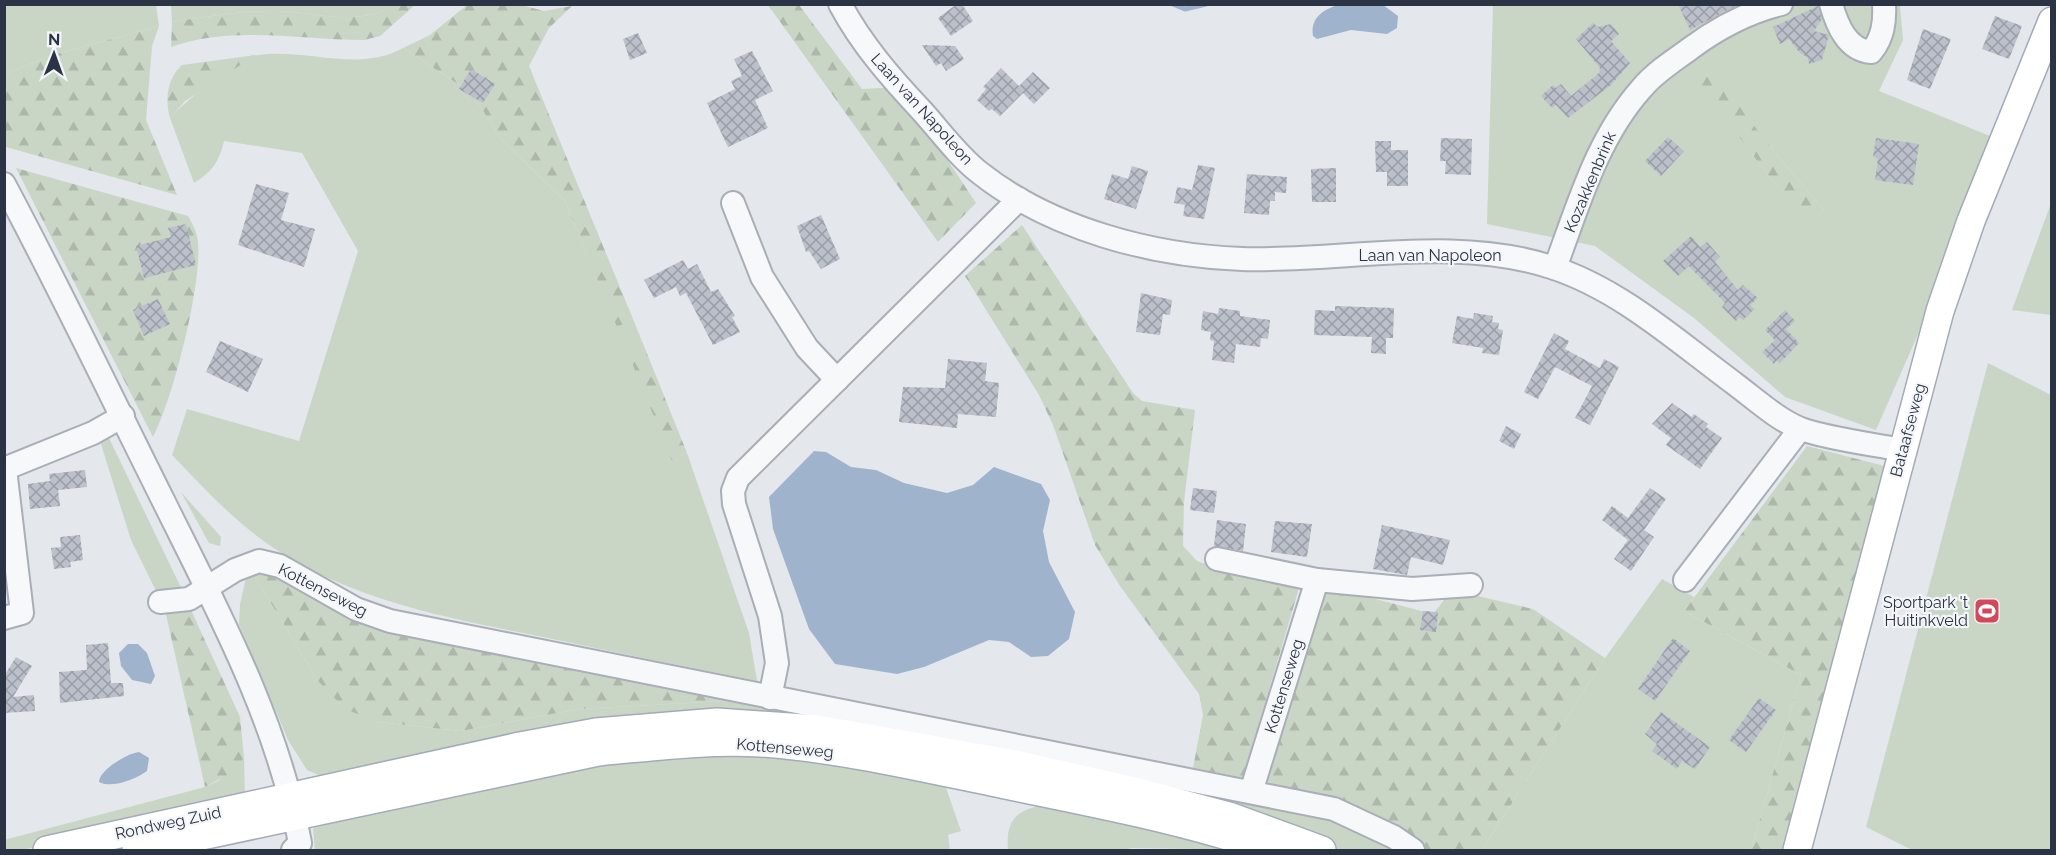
<svg xmlns="http://www.w3.org/2000/svg" width="2056" height="855" font-family="Raleway,sans-serif">
	<style>
		.green { fill: #c9d6c5; fill-rule: evenodd }
		.forest { fill: url(#forest-firs) }
		.water { fill: #9fb4cc }
		.lines { fill: none; stroke-linecap: round; stroke-linejoin: round }
		.stream { stroke: #9fb4cc; stroke-width: 5 }
		.building { fill: url(#building-cross-hatch) }
		.minor-casing { stroke: #a9aeb7; stroke-width: 26 }
		.major-casing { stroke: #a3abb8; stroke-width: 30 }
		.minor { stroke: #f7f8fa; stroke-width: 22 }
		.major { stroke: #fff; stroke-width: 27 }
		.labels { text-anchor: middle; dominant-baseline: central; stroke-width: 4.5; stroke-linejoin: round; paint-order: stroke }
		.street-label { font-size: 16px; fill: #2b3445; stroke: #f4f6f9 }
		.poi-label { font-size: 16px; fill: #2b3445; stroke: #f4f6f9; text-anchor: end }
	</style>
	<defs>
		<pattern id="forest-firs" width="22" height="20" patternUnits="userSpaceOnUse" patternTransform="scale(1.5)"><rect width="22" height="20" fill="#c9d6c5"/><path d="M5 1l3.5 6h-7zM16 11l3.5 6h-7z" fill="#adb8ab"/></pattern>
		<pattern id="building-cross-hatch" width="8" height="8" patternUnits="userSpaceOnUse" patternTransform="scale(1.5)"><rect width="8" height="8" fill="#bbc0ca"/><path d="M0 0l8 8M0 8l8-8" fill="none" stroke="#989da6"/></pattern>
	</defs>
	<rect width="100%" height="100%" fill="#e4e7ec"/>
	<g class="green">
		<path d="M5,5h151l3,21 -110,30 -44,18z"/>
		<path d="M171,5h216l-3,5c-32,15 -71,2 -105,1 -36,-1 -72,6 -107,11z"/>
		<path d="M1493,5h407l3,35 -24,51 111,45 -71,196 -43,98 -91,-33 -91,-79 -99,-72 -108,-22zM1694,76l77,72 53,62 -12,12 -41,-43z"/>
		<path d="M403,48l61,40 16,18 20,32 65,63 52,125 16,-7 9,22 -15,8 45,111 15,-7 62,180 8,48c-71,-14 -143,-29 -214,-44 -90,-18 -184,-35 -263,-85 -42,-26 -74,-62 -108,-97l15,-46 112,32 59,-190 -56,-98 -78,-12c-5,21 -12,31 -30,42l-24,-65c12,-15 70,-60 88,-63 48,-7 101,18 145,-7z"/>
		<path d="M2051,203v112l-39,-5z"/>
		<path d="M1988,363l63,32v455h-139l-46,-23z"/>
		<path d="M109,438l76,158 -24,5 -30,-61 -31,-99z"/>
		<path d="M181,492l40,45 -1,9 -11,-3z"/>
		<path d="M252,572l66,109 60,41 83,9 118,-22 164,-9 81,18 -1,5 -497,55 -19,-8 -19,-30 -49,-116 1,-20 7,-30z"/>
		<path d="M1662,579l32,18 -10,14 117,64 -50,175h-269l123,-192z"/>
		<path d="M674,756h89l66,8 101,19 16,5 15,43 -13,4 2,15h-635l-2,-22 21,-6 249,-55z"/>
		<path d="M244,758l1,42 -223,50h-17l-1,-10 201,-53 13,-6z"/>
		<path d="M1171,791l93,14 79,17 52,28h-60l-53,-22z"/>
		<path d="M1048,805l209,45 -125,-2 -10,2h-114c-3,-31 10,-42 40,-45z"/>
	</g>
	<g class="forest">
		<path d="M387,4l28,1 -35,31 -16,4c-64,0 -131,-15 -193,7l1,-25c35,-5 71,-12 107,-11 34,1 73,14 105,-1z"/>
		<path d="M467,5h54l23,6 28,-5 -23,22 -20,38 104,253 -16,8 -52,-126 -65,-63 -20,-32 -16,-18 -61,-40 27,-13z"/>
		<path d="M768,5h31l63,84 37,-2 77,116 -38,39z"/>
		<path d="M159,26l-7,20 -6,74 31,75 -171,-48 -1,-73 44,-18z"/>
		<path d="M256,55l-71,46 -15,17c-5,-19 -3,-39 12,-53z"/>
		<path d="M1708,65l63,83 53,62 -12,13 -41,-44 -78,-103z"/>
		<path d="M16,168l172,48c5,9 9,16 10,26 4,43 -25,157 -45,195z"/>
		<path d="M1022,225l111,168 9,8 53,9 -11,92 -1,44 14,15 16,6 86,21 -56,190 -50,-10 10,-53 -4,-21 -79,-108 -25,-41 -42,-120 -14,-30 -74,-119z"/>
		<path d="M642,341l45,112 -15,8 -46,-113z"/>
		<path d="M1807,446l81,21 -103,383h-34l50,-175 -117,-64z"/>
		<path d="M256,570l145,61 217,47 125,22 -164,9 -118,22 -83,-9 -33,-13 -27,-28 -66,-109z"/>
		<path d="M1326,586l107,28 19,-24 81,19 72,49 -123,192h-58l-160,-62z"/>
		<path d="M165,610h26l49,107 4,41 -15,16 -24,13z"/>
	</g>
	<g class="water">
		<path d="M1341,4l42,1 15,11 -1,12 -10,6 -36,-4 -34,9 -4,-3c-3,-19 11,-27 28,-32z"/>
		<path d="M814,451l12,1 25,15 25,3 28,13 43,10 26,-8 21,-18 47,17 9,16 -7,31 6,31 26,50 -6,27 -21,17 -17,1 -22,-15 -20,-2 -65,27 -27,7 -62,-10 -26,-35 -36,-100 -4,-32z"/>
		<path d="M128,644h10l9,9 8,23 -4,8 -19,-4 -11,-14 -2,-13z"/>
		<path d="M139,752l10,6 -2,13c-11,8 -36,18 -48,11 0,-12 29,-29 40,-30z"/>
	</g>
	<g class="lines">
		<path class="stream" d="M1173,4l12,5 21,-5"/>
	</g>
	<g class="building">
		<path d="M957,4h5l11,17 -22,15 -13,-18z"/>
		<path d="M1678,4h61l-49,26z"/>
		<path d="M1818,6l4,13 -8,12 15,4 -7,25 -13,4 -1,-6 -9,-6 -10,-13 -9,5 -7,-17z"/>
		<path d="M1995,16l27,10 -13,33 -27,-10z"/>
		<path d="M1593,23l5,4 13,-3 8,10 -8,7 19,22 -19,22 -43,33 -12,-13 -4,3 -11,-12 12,-11 3,3 5,-4 10,12 28,-23 1,-5 -24,-29z"/>
		<path d="M1923,29l28,10 -21,50 -23,-9z"/>
		<path d="M638,33l9,20 -17,7 -7,-21z"/>
		<path d="M922,45l33,1 9,13 -18,12 -5,-8 -5,3z"/>
		<path d="M752,51l21,40 -18,9 13,28 -40,19 -21,-44 28,-14 -4,-8 11,-5 -8,-17z"/>
		<path d="M1001,68l18,18 14,-14 17,16 -16,16 -11,-11 -23,23 -8,-7 -3,2 -12,-11 9,-11 -3,-2z"/>
		<path d="M471,69l24,15 -12,19 -24,-14z"/>
		<path d="M1668,137l16,14 -23,25 -16,-15z"/>
		<path d="M1441,138l31,1 -1,36 -26,-1 1,-13h-6z"/>
		<path d="M1876,138l43,6 -6,41 -38,-5 3,-21 -5,-3z"/>
		<path d="M1375,141h16v9h17v36h-21v-14h-11z"/>
		<path d="M1198,165l17,3 -11,51 -21,-3 2,-11 -11,-2 3,-16 15,3z"/>
		<path d="M1132,166l16,5 -12,38 -32,-10 8,-25 16,5z"/>
		<path d="M1336,168v34h-24l-1,-33z"/>
		<path d="M1247,174l40,3 -1,16 -11,-1v9h-5l-1,14 -25,-2z"/>
		<path d="M256,184l33,9 -8,27 34,9 -11,38 -66,-22z"/>
		<path d="M821,215l19,44 -19,10 -12,-18 -3,1 -9,-26z"/>
		<path d="M186,224l10,41 -52,13 -8,-32 35,-9 -3,-9z"/>
		<path d="M1691,236l9,11 7,-5 13,15 -5,5 23,28 5,-5 15,13 -8,7 4,4 -11,11 -4,-3 -3,4 -14,-14 3,-4 -36,-37 -11,10 -15,-15z"/>
		<path d="M683,260l5,9 9,-5 14,28 7,-3 17,27 -3,1 8,15 -27,13 -27,-52 -6,3 -4,-9 -22,11 -10,-18z"/>
		<path d="M1141,293l31,7 -2,15 -7,-1 -3,21 -24,-3z"/>
		<path d="M158,299l12,25 -26,12 -11,-26z"/>
		<path d="M1335,306l59,2 -1,30h-7v16l-15,-1 1,-16 -58,-2 1,-25 20,1z"/>
		<path d="M1219,308l21,3v5l30,4 -2,19 -7,-1 -1,9 -24,-3 -2,19 -22,-3 2,-19 -4,-1 1,-8 -10,-2 2,-19 15,3z"/>
		<path d="M1785,310l10,11 -9,8 13,14 -19,20 -3,-3 -3,4 -12,-12 13,-12 -10,-10z"/>
		<path d="M1474,313l19,3 -1,6 7,1 -1,6 5,1 -4,25 -17,-2 1,-5 -31,-5 5,-27 16,3z"/>
		<path d="M1554,333l15,8 -4,8 35,19 4,-9 15,8 -29,58 -15,-7 17,-32 -37,-19 -17,32 -14,-7z"/>
		<path d="M220,341l43,18 -15,33 -42,-20z"/>
		<path d="M948,359l39,4 -2,18 14,2 -3,34 -38,-3 -1,14 -58,-6 4,-35 42,1z"/>
		<path d="M1672,403l20,14 2,-3 14,10 -2,3 16,11 -22,31 -34,-24 5,-7 -19,-14z"/>
		<path d="M1506,426l15,8 -7,15 -15,-8z"/>
		<path d="M85,470l2,17 -29,3 2,16 -30,3 -2,-25 22,-3 -1,-7z"/>
		<path d="M1193,488l24,3 -3,22 -24,-3z"/>
		<path d="M1650,488l16,11 -22,31 10,7 -23,34 -17,-12 14,-19 -26,-20 10,-14 16,12z"/>
		<path d="M1217,520l29,4 -3,27 -29,-5z"/>
		<path d="M1275,521l37,3 -5,33 -36,-5z"/>
		<path d="M1382,525l68,15 -7,25 -32,-8 -4,18 -34,-6z"/>
		<path d="M80,535l3,25 -13,2 1,5 -17,2 -3,-21 10,-1 -1,-10z"/>
		<path d="M1423,611l15,1 -2,20 -16,-2z"/>
		<path d="M1673,638l17,13 -35,50 -17,-12z"/>
		<path d="M108,643l3,40h12l1,13 -64,7 -1,-31 28,-2 -1,-25z"/>
		<path d="M16,657l16,9 -19,31 21,-2 1,16 -31,2v-37z"/>
		<path d="M1759,698l17,12 -30,42 -17,-12z"/>
		<path d="M1661,712l49,35 -15,22 -13,-8 -5,8 -25,-18 5,-7 -12,-10z"/>
	</g>
	<g class="lines">
		<g class="minor-casing">
			<g id="minor">
				<path d="M840,4c22,41 51,74 82,107 18,20 36,45 58,62 71,56 173,83 262,86 101,3 212,-24 309,8 69,22 127,75 184,117 20,15 43,36 66,45 28,10 71,15 101,21"/>
				<path d="M1831,4c6,21 16,46 40,48 12,-14 14,-30 13,-48"/>
				<path d="M4,184c56,105 107,212 160,318 54,109 114,220 136,341l-7,7"/>
				<path d="M733,203l29,74 45,71 30,32"/>
				<path d="M1555,268c23,-62 42,-130 87,-180 13,-16 33,-28 49,-40 27,-20 58,-36 90,-44"/>
				<path d="M4,469l89,-36 30,-17"/>
				<path d="M1217,559l100,21 95,9 59,-4"/>
				<path d="M1685,580l115,-151"/>
				<path d="M160,602l29,-3 46,-29 24,-9 21,5 76,43 34,12 944,188 60,28 19,13"/>
				<path d="M4,618l18,-5 -17,-144"/>
				<path d="M770,698l7,-35 -7,-47 -36,-112 -1,-13 5,-13 281,-279"/>
				<path d="M1251,792l66,-212"/>
			</g>
		</g>
		<g class="major-casing">
			<g id="major">
				<path d="M47,850l473,-104 76,-14 121,-10 101,7 197,35 123,28 91,24 93,34"/>
				<path d="M136,850l462,-98c53,-5 109,-12 163,-9 85,6 170,27 254,44 87,18 172,34 256,63"/>
				<path d="M1797,850l143,-539 31,-90 81,-200"/>
			</g>
		</g>
		<use href="#minor" class="minor"/>
		<use href="#major" class="major"/>
	</g>
	<defs>
		<g id="stadium-square" transform="scale(1.35)"><rect x="-9" y="-9" width="18" height="18" rx="4" fill="#d1495b" stroke="#f4f6f9"/><path d="M0-5a6.5 5 0 1 0 0 10a6.5 5 0 1 0 0-10ZM-3.5-1.8h7v3.6h-7Z" fill="#fff"/></g>
	</defs>
	<g fill-rule="evenodd">
		<use href="#stadium-square" x="1987" y="611"/>
	</g>
	<g class="labels">
		<g class="street-label">
			<text transform="translate(922 109) rotate(48)">Laan van Napoleon</text>
			<text transform="translate(1590 182) rotate(-67)">Kozakkenbrink</text>
			<text x="1430" y="255">Laan van Napoleon</text>
			<text transform="translate(1908 430) rotate(-75)">Bataafseweg</text>
			<text transform="translate(323 590) rotate(27)">Kottenseweg</text>
			<text transform="translate(1284 686) rotate(-73)">Kottenseweg</text>
			<text transform="translate(785 748) rotate(5)">Kottenseweg</text>
			<text transform="translate(168 823) rotate(-12)">Rondweg Zuid</text>
		</g>
		<g class="poi-label">
			<text x="1968" y="602">Sportpark 't<tspan x="1968" dy="18">Huitinkveld</tspan></text>
		</g>
	</g>
	<rect width="2056" height="855" fill="none" stroke="#2b3445" stroke-width="12"/>
	<g transform="translate(54 54) rotate(1)" stroke="#f4f6f9" stroke-width="4.5" paint-order="stroke">
	<path d="M0-4.5L10 22L0 15L-10 22Z" fill="#2b3445"/>
	<text y="-9" font-size="16" font-weight="bold" text-anchor="middle" fill="#2b3445">N</text>
	</g>
</svg>
